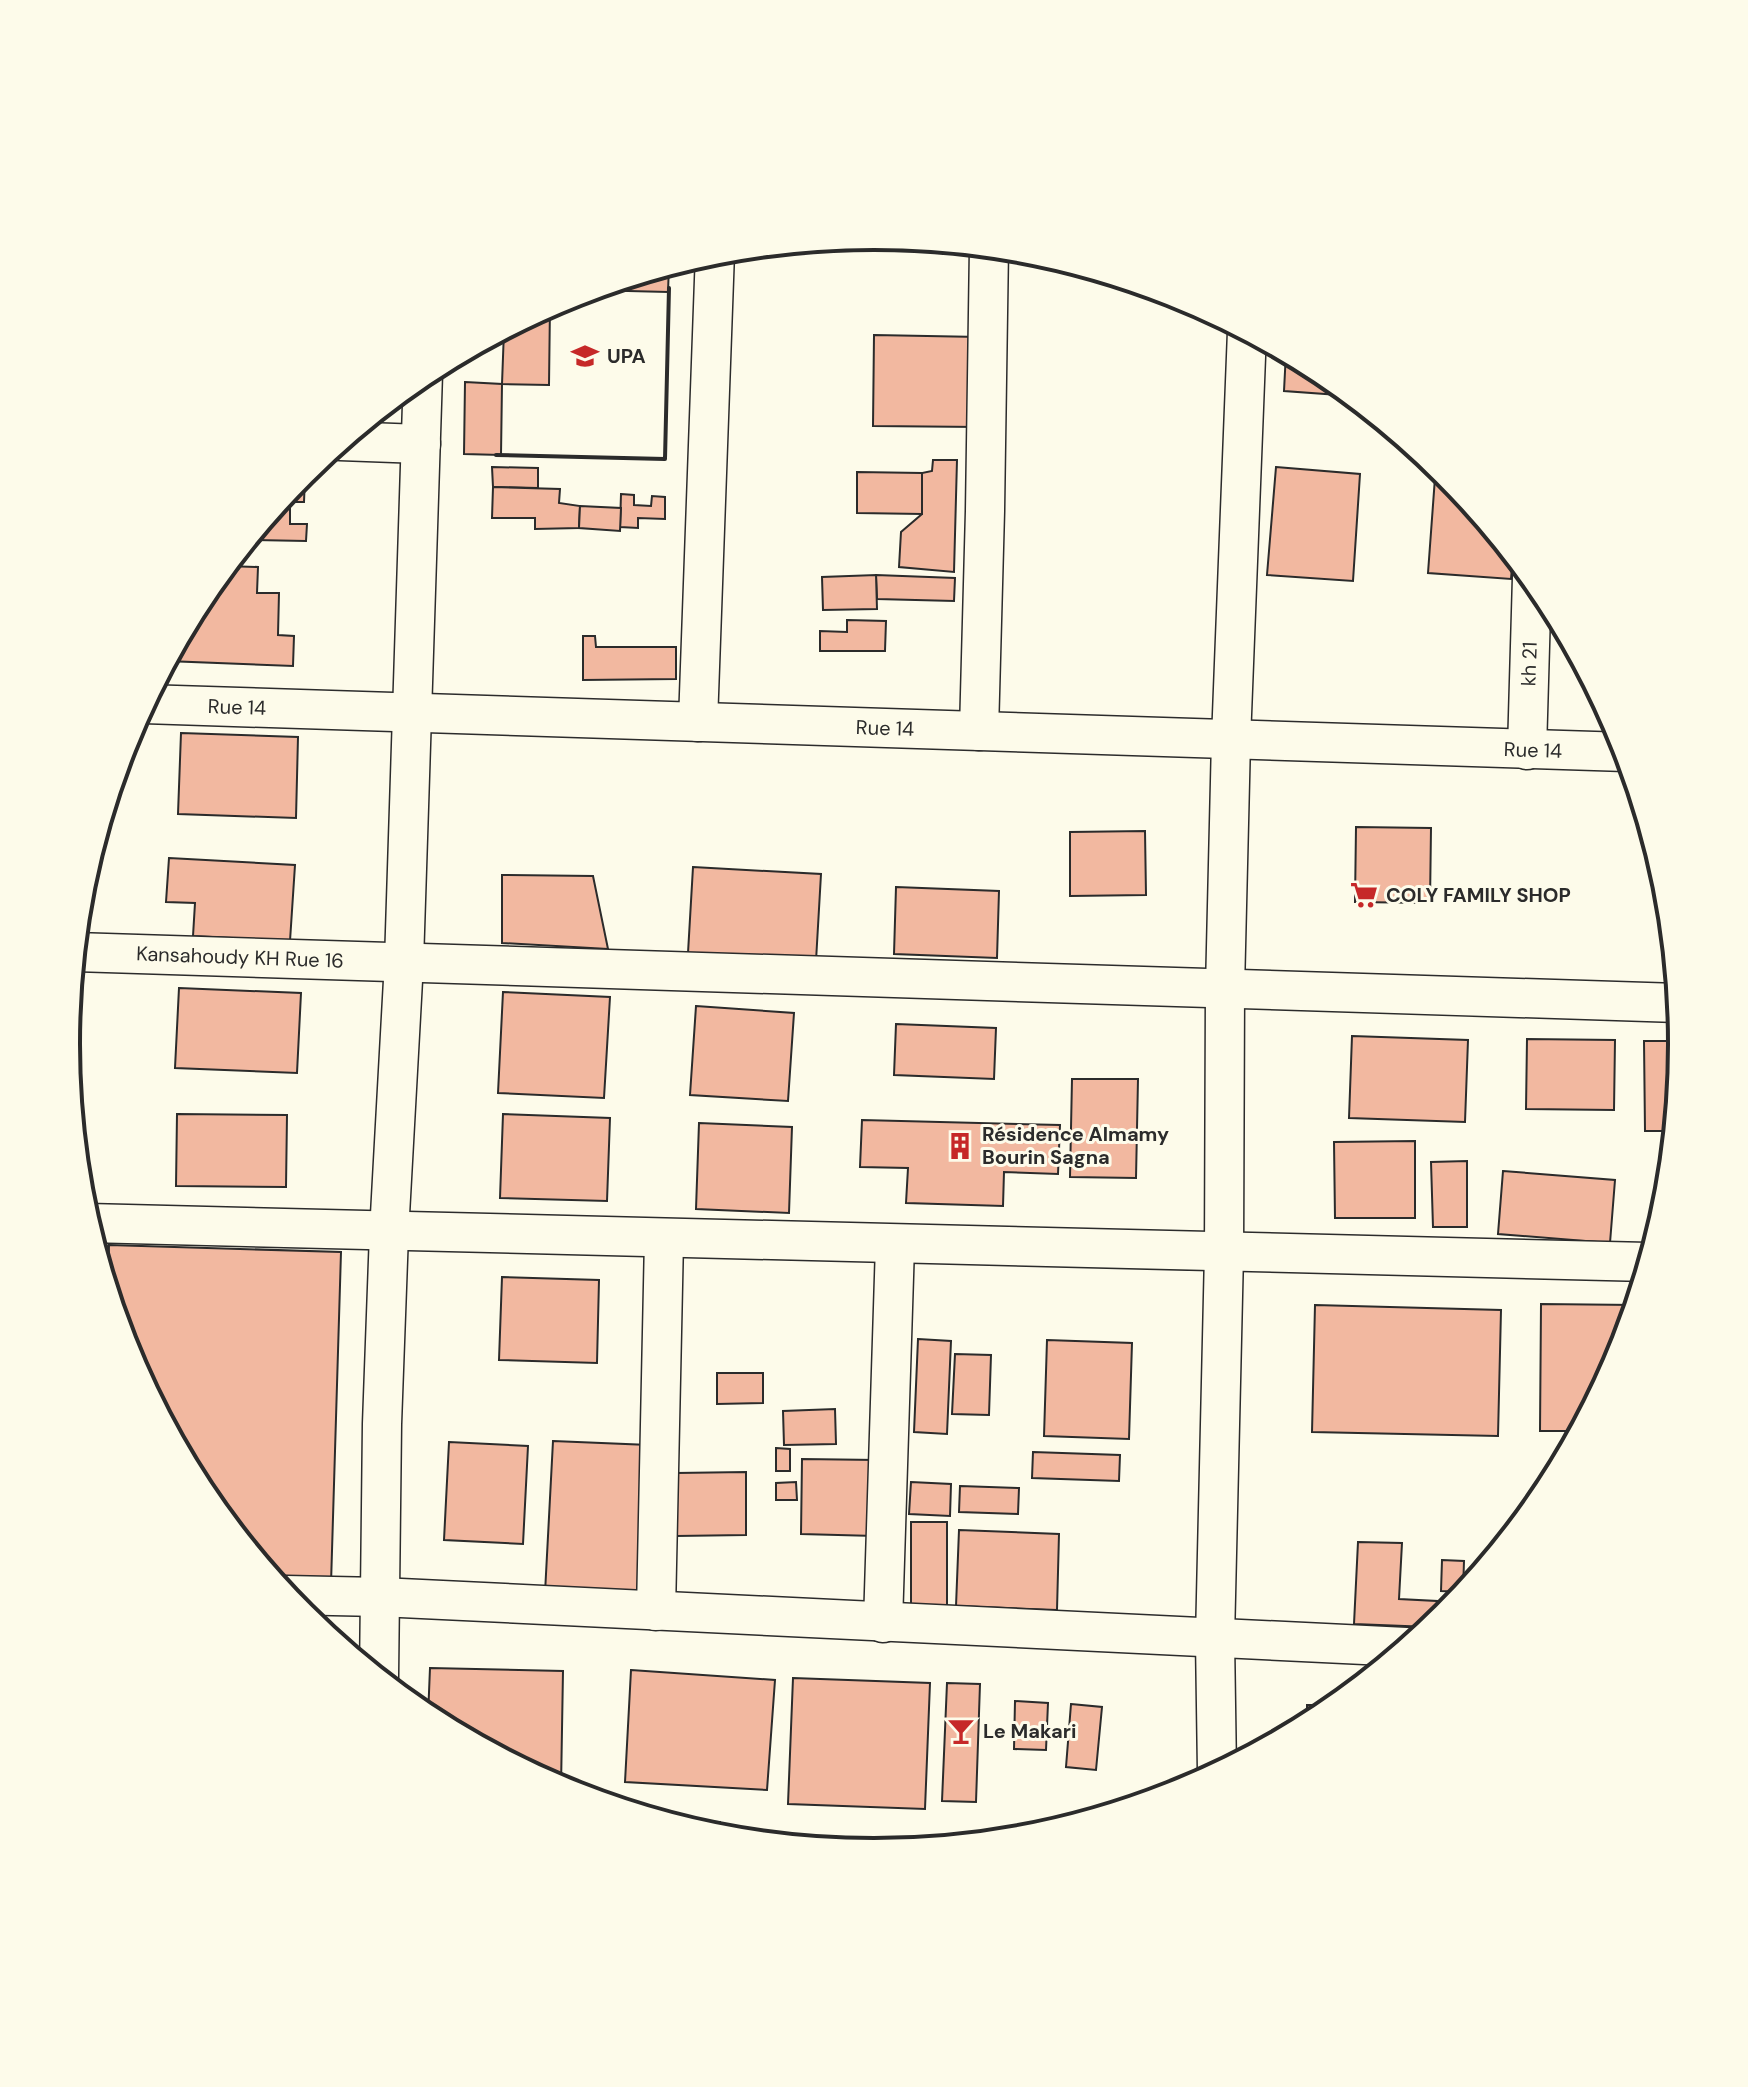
<svg xmlns="http://www.w3.org/2000/svg" width="1748" height="2087" font-family="'DM Sans',sans-serif">
	<style>
		.building { fill: #f2b8a0; stroke: #2b2b2b; stroke-width: 2 }
		.lines { fill: none; stroke-linecap: round; stroke-linejoin: round }
		.street-casing { stroke: #2b2b2b; stroke-width: 41 }
		.street { stroke: #fdfbea; stroke-width: 38 }
		.wall { stroke: #2b2b2b; stroke-width: 4 }
		.labels { text-anchor: middle; dominant-baseline: central; stroke-width: 6; stroke-linejoin: round; paint-order: stroke }
		.poi-label { font-size: 20px; font-weight: bold; fill: #2b2b2b; stroke: #fdfbea; text-anchor: start }
		.street-label { font-size: 20px; fill: #2b2b2b; stroke: #fdfbea }
		.rim { fill: none; stroke: #2b2b2b; stroke-width: 4 }
	</style>
	<rect width="100%" height="100%" fill="#fdfbea"/>
	<g class="building">
		<path d="M669,265l-1,27 -81,-2z"/>
		<path d="M550,305l-1,80 -47,-1 2,-54z"/>
		<path d="M874,335l106,2 -1,90 -106,-1z"/>
		<path d="M1286,352l37,20 30,24 -69,-5z"/>
		<path d="M465,382l37,2 -1,71 -37,-1z"/>
		<path d="M933,460h24l-3,112 -55,-5 2,-35 21,-18v-41l10,-2z"/>
		<path d="M1436,464l10,8 67,83 -2,24 -83,-6z"/>
		<path d="M492,467l46,1v20l-45,-1z"/>
		<path d="M1276,467l84,7 -7,107 -86,-6z"/>
		<path d="M857,472l65,1v41l-65,-1z"/>
		<path d="M300,476h5l-1,26h-14v22h17l-1,17 -59,-1z"/>
		<path d="M493,487l67,2 -1,14 21,3 -1,22 -44,1v-11h-43z"/>
		<path d="M621,494l13,1v10l17,1 1,-10 13,1v22l-27,-1v10l-18,-1z"/>
		<path d="M580,506l41,2 -1,23 -41,-3z"/>
		<path d="M226,566l32,1 -1,26h22l-1,42 16,1 -1,30 -126,-5 35,-67z"/>
		<path d="M876,575l79,3 -1,23 -77,-2z"/>
		<path d="M876,575l1,34 -54,1 -1,-33z"/>
		<path d="M847,620l39,1 -1,30h-65v-20l27,1z"/>
		<path d="M583,636h12l1,11h80v32l-93,1z"/>
		<path d="M181,733l117,4 -2,81 -118,-4z"/>
		<path d="M1356,827l75,1 -1,75 -75,-1z"/>
		<path d="M1145,831l1,64 -76,1v-64z"/>
		<path d="M169,858l126,7 -5,76 -97,-5 2,-33 -29,-1z"/>
		<path d="M693,867l128,7 -5,87 -128,-8z"/>
		<path d="M502,875l91,1 15,73 -106,-6z"/>
		<path d="M896,887l103,4 -2,67 -103,-4z"/>
		<path d="M179,988l122,5 -4,80 -122,-5z"/>
		<path d="M503,992l107,5 -6,101 -106,-5z"/>
		<path d="M696,1006l98,7 -6,88 -98,-6z"/>
		<path d="M896,1024l100,4 -2,51 -100,-4z"/>
		<path d="M1352,1036l116,4 -3,82 -116,-4z"/>
		<path d="M1527,1039l88,1 -1,70 -88,-1z"/>
		<path d="M1644,1041h38l-9,90h-28z"/>
		<path d="M1072,1079h66l-2,99 -66,-1z"/>
		<path d="M177,1114l110,1 -1,72 -110,-1z"/>
		<path d="M503,1114l107,4 -3,83 -107,-3z"/>
		<path d="M862,1120l198,5 -2,49 -54,-2 -1,34 -97,-3 2,-35 -48,-1z"/>
		<path d="M699,1123l93,4 -3,86 -93,-4z"/>
		<path d="M1415,1141v77h-80l-1,-76z"/>
		<path d="M1467,1161v66h-34l-2,-65z"/>
		<path d="M1503,1171l112,9 -5,63 -112,-9z"/>
		<path d="M109,1245l232,7 -10,332 -55,-2 -74,-90 -75,-140 -19,-63z"/>
		<path d="M502,1277l97,3 -2,83 -98,-3z"/>
		<path d="M1541,1304l94,1 -15,48 -42,78h-38z"/>
		<path d="M1315,1305l186,5 -3,126 -186,-4z"/>
		<path d="M918,1339l33,2 -4,93 -33,-2z"/>
		<path d="M1047,1340l85,3 -3,96 -85,-3z"/>
		<path d="M955,1354l36,1 -2,60 -37,-1z"/>
		<path d="M717,1373h46v30l-46,1z"/>
		<path d="M835,1409l1,35 -52,1 -1,-34z"/>
		<path d="M553,1441l96,4 -7,153 -97,-5z"/>
		<path d="M449,1442l79,4 -5,98 -79,-4z"/>
		<path d="M776,1448l14,1v22h-14z"/>
		<path d="M1033,1452l87,3 -1,26 -87,-3z"/>
		<path d="M802,1459l75,1 -2,76 -74,-2z"/>
		<path d="M746,1472v63l-70,1v-63z"/>
		<path d="M796,1482l1,18h-21v-17z"/>
		<path d="M911,1482l40,2 -1,32 -41,-2z"/>
		<path d="M960,1486l59,2 -1,26 -59,-2z"/>
		<rect x="911" y="1522" width="36" height="84"/>
		<path d="M959,1530l100,4 -2,76 -101,-4z"/>
		<path d="M1358,1542l44,1 -3,56 57,3 -11,13 -15,12 -76,-3z"/>
		<path d="M1442,1560l22,1 -1,31 -22,-1z"/>
		<path d="M430,1668l133,3 -2,117 -133,-71z"/>
		<path d="M631,1670l144,10 -8,110 -142,-8z"/>
		<path d="M793,1678l137,5 -5,126 -137,-5z"/>
		<path d="M947,1683l33,1 -4,118 -34,-1z"/>
		<path d="M1015,1701l33,2 -2,47 -32,-1z"/>
		<path d="M1071,1704l31,3 -6,63 -30,-3z"/>
		<path d="M1307,1705h29l-13,11 -16,8z"/>
		<path d="M664,1820l56,2 -1,14h-3z"/>
		<path d="M788,1843l121,2v3l-35,3z"/>
	</g>
	<g class="lines">
		<g class="street-casing">
			<g id="street">
				<path d="M340,441l81,3"/>
				<path d="M144,704l1482,48"/>
				<path d="M698,722l17,-470"/>
				<path d="M979,731l6,-220 4,-264"/>
				<path d="M1527,750l5,-173"/>
				<path d="M75,952l1603,51"/>
				<path d="M88,1223c520,17 1040,28 1560,39"/>
				<path d="M286,1595l94,2 1026,50"/>
				<path d="M656,1611l8,-372"/>
				<path d="M883,1623l12,-378"/>
				<path d="M379,1677l3,-253 7,-191 15,-271 19,-589"/>
				<path d="M1217,1772l-2,-133 9,-386 1,-264 6,-249 16,-409"/>
			</g>
		</g>
		<use href="#street" class="street"/>
		<path class="wall" d="M496,455l169,4 4,-171"/>
	</g>
	<defs>
		<g id="school-bare" transform="scale(2.16)"><path d="M0-5L7-2L0 1L-7-2ZM-4 1L0 2.5L4 1V4Q0 6-4 4Z" fill="#c62828" stroke="#fdfbea" stroke-width="2.5" paint-order="stroke"/></g>
		<g id="supermarket-bare" transform="scale(2.16)"><path d="M-6-5.5h2.5l.6 2H6L4.5 2H-2.5L-4.4-4H-6ZM-1.5 3.2a1.3 1.3 0 1 0 .1 0ZM3 3.2a1.3 1.3 0 1 0 .1 0Z" fill="#c62828" stroke="#fdfbea" stroke-width="2.5" paint-order="stroke"/></g>
		<g id="building-bare" transform="scale(2.16)"><path d="M-4-6H4V6H1V3H-1V6H-4ZM-2.5-4.3h1.7v1.8h-1.7ZM.8-4.3h1.7v1.8H.8ZM-2.5-1h1.7V.8h-1.7ZM.8-1h1.7V.8H.8Z" fill="#c62828" stroke="#fdfbea" stroke-width="2.5" paint-order="stroke"/></g>
		<g id="bar-bare" transform="scale(2.16)"><path d="M-6-5H6L.8 .8V4.5H3.5V6h-7V4.5H-.8V.8Z" fill="#c62828" stroke="#fdfbea" stroke-width="2.5" paint-order="stroke"/></g>
	</defs>
	<g fill-rule="evenodd">
		<use href="#school-bare" x="585" y="356"/>
		<use href="#supermarket-bare" x="1364" y="895"/>
		<use href="#building-bare" x="960" y="1146"/>
		<use href="#bar-bare" x="961" y="1731"/>
	</g>
	<g class="labels">
		<g class="poi-label">
			<text x="607" y="356">UPA</text>
			<text x="1386" y="895">COLY FAMILY SHOP</text>
			<text x="982" y="1134">Résidence Almamy<tspan x="982" dy="23">Bourin Sagna</tspan></text>
			<text x="983" y="1731">Le Makari</text>
		</g>
		<g class="street-label">
			<text transform="translate(1529 664) rotate(-88)">kh 21</text>
			<text transform="translate(237 707) rotate(2)">Rue 14</text>
			<text transform="translate(885 728) rotate(2)">Rue 14</text>
			<text transform="translate(1533 750) rotate(2)">Rue 14</text>
			<text transform="translate(240 957) rotate(2)">Kansahoudy KH Rue 16</text>
		</g>
	</g>
	<path d="M0 0H1748V2087H0ZM80 1044a794 794 0 1 1 1588 0a794 794 0 1 1-1588 0Z" fill="#fdfbea" fill-rule="evenodd"/>
	<path class="rim" d="M80 1044a794 794 0 1 1 1588 0a794 794 0 1 1-1588 0Z"/>
</svg>
